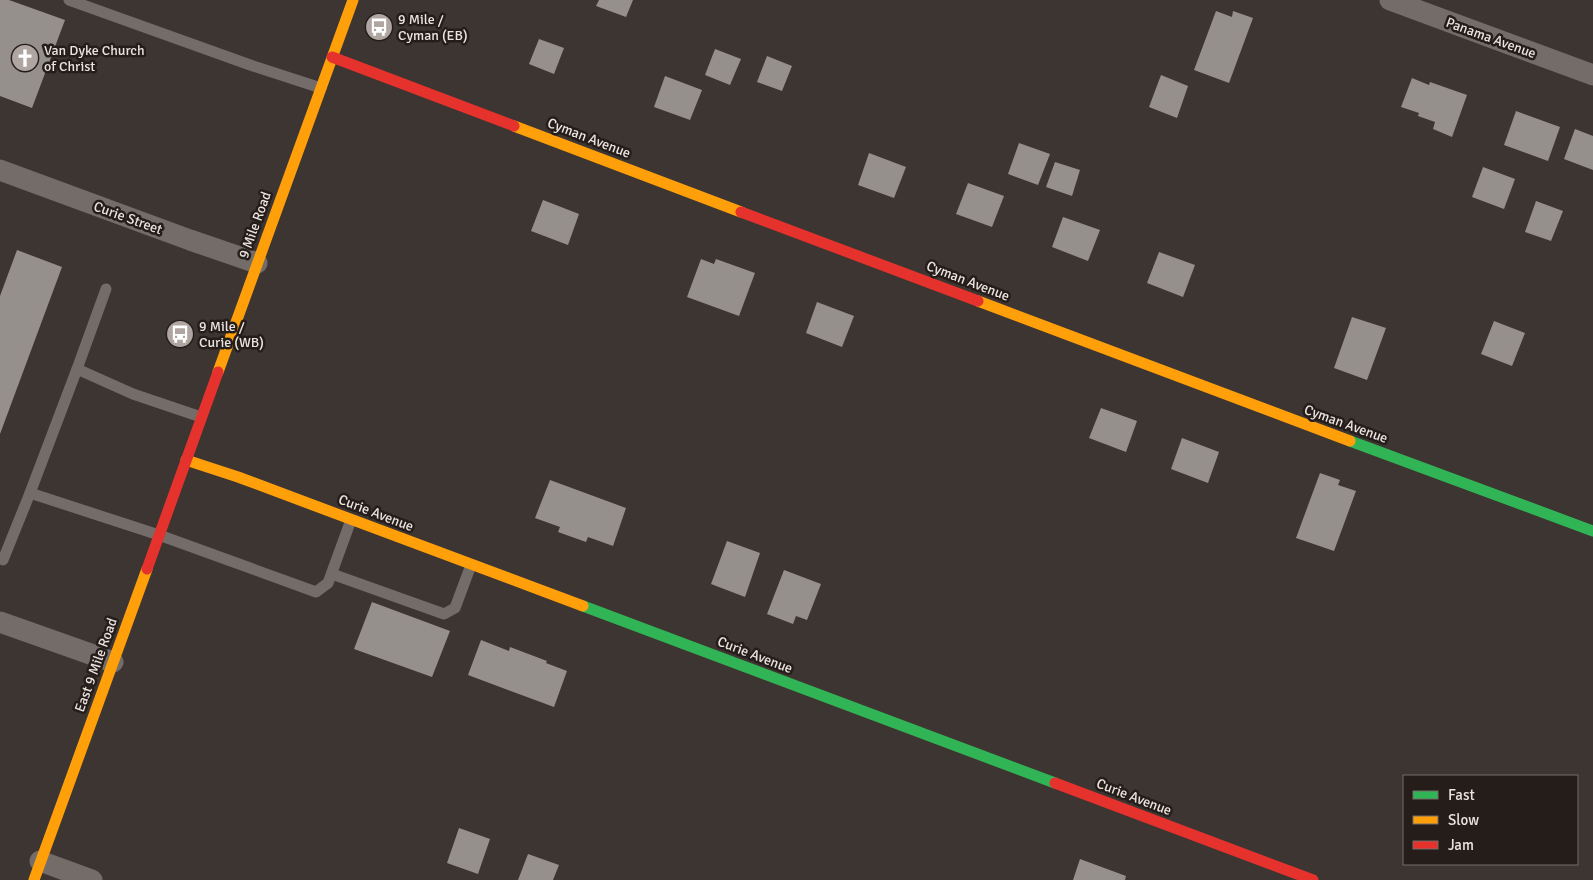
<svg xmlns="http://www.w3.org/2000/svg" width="1593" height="880" font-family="Signika,sans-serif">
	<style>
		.building { fill: #96908c }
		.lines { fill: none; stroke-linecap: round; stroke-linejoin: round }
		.lane { stroke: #736c69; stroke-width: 11 }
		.street { stroke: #736c69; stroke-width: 21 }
		.fast { stroke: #30b455; stroke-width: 11 }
		.slow { stroke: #ff9f0a; stroke-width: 11 }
		.jam { stroke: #e5322d; stroke-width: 11 }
		.labels { text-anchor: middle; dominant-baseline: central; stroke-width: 5; stroke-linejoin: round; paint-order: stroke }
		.poi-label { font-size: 14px; fill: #ece3de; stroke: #241d1a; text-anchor: start }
		.street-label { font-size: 14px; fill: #ece3de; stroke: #241d1a }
	</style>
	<rect width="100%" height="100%" fill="#3d3532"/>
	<g class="building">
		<path d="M0,0h9l56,20 -33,88 -32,-12z"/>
		<path d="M599,0h34l-7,17 -30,-11z"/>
		<path d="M1216,11l16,6 1,-6 20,7 -24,65 -35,-13z"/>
		<path d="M539,39l25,9 -10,26 -25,-10z"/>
		<path d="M715,49l26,10 -11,26 -25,-10z"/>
		<path d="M767,56l25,10 -10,25 -25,-9z"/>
		<path d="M1161,75l27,11 -11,32 -28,-11z"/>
		<path d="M665,76l37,14 -12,30 -36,-13z"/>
		<path d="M1412,78l17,7 1,-3 37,13 -15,42 -19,-8 2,-7 -17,-6 1,-3 -18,-6z"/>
		<path d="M1516,111l44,16 -12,34 -44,-16z"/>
		<path d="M1575,129l18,7v34l-29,-11z"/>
		<path d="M1019,143l31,11 -12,31 -30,-11z"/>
		<path d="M869,153l37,14 -12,31 -36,-13z"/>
		<path d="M1055,162l25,8 -8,26 -26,-9z"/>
		<path d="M1483,167l32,12 -11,30 -32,-12z"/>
		<path d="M968,183l36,13 -12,31 -36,-13z"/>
		<path d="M543,200l36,14 -11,31 -37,-14z"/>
		<path d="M1536,201l27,10 -12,30 -26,-9z"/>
		<path d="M1063,217l37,13 -12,31 -36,-14z"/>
		<path d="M17,250l45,17 -62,167v-138z"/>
		<path d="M1159,252l36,13 -12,32 -36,-14z"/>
		<path d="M701,259l13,5 2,-5 39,14 -16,43 -52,-19z"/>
		<path d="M817,302l37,14 -12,31 -36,-14z"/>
		<path d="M1352,317l34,11 -19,52 -33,-12z"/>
		<path d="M1494,321l31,12 -13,33 -31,-12z"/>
		<path d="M1101,408l36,13 -11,31 -37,-14z"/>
		<path d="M1182,438l37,14 -11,31 -37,-14z"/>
		<path d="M1320,473l20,7 -2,5 18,6 -22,60 -38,-13z"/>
		<path d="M550,480l76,28 -13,38 -25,-9 -2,5 -28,-10 2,-5 -25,-9z"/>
		<path d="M727,541l33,12 -15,44 -34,-13z"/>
		<path d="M784,570l37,14 -14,36 -11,-4 -3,8 -26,-10z"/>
		<path d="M372,602l78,29 -18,46 -78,-28z"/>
		<path d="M481,640l28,11 1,-4 37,14 -1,2 21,8 -13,36 -86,-32z"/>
		<path d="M459,828l31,11 -12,35 -31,-11z"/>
		<path d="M528,854l31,11 -6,15h-35z"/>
		<path d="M1080,859l46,17 -1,4h-52z"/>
	</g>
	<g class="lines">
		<g class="lane">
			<path d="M69,0l184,66 68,22"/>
			<path d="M77,369l29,-80"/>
			<path d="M201,417l-68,-23 -56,-25 -47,124 129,42 157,57 12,-9 23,-63"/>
			<path d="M3,560l27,-67"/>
			<path d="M332,574l112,40 11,-6 16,-43"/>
		</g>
		<g class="street">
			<path d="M1390,0l203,75"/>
			<path d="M0,170l190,70 67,23"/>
			<path d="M0,622l113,40"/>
			<path d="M40,861l52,19"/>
		</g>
		<g class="fast">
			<path d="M1350,441l243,90"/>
			<path d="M583,606l472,177"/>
		</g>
		<g class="slow">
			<path d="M514,126l227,86"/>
			<path d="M978,301l372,140"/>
			<path d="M218,372l135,-372"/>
			<path d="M186,460l52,17 345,129"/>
			<path d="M34,880l113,-311"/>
		</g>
		<g class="jam">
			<path d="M332,57l182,69"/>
			<path d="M741,212l237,89"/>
			<path d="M147,569l71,-197"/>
			<path d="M1055,783l258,97"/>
		</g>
	</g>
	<defs>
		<g id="bus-disc" transform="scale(1.4375)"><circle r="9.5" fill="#afa6a2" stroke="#241d1a"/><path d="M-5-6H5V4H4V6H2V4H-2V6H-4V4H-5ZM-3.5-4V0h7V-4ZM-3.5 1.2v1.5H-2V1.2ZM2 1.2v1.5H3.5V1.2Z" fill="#fff"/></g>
		<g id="church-disc" transform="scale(1.4375)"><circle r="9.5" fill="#afa6a2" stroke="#241d1a"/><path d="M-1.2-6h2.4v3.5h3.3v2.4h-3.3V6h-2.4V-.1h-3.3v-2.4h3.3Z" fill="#fff"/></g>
	</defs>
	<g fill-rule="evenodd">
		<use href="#bus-disc" x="379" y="27"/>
		<use href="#church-disc" x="25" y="58"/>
		<use href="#bus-disc" x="180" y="334"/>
	</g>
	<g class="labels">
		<g class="poi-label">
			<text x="398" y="19">9 Mile /<tspan x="398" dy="16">Cyman (EB)</tspan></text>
			<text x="44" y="50">Van Dyke Church<tspan x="44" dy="16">of Christ</tspan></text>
			<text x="199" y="326">9 Mile /<tspan x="199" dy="16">Curie (WB)</tspan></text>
		</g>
		<g class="street-label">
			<text transform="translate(1491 38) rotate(20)">Panama Avenue</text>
			<text transform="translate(589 138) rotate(21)">Cyman Avenue</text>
			<text transform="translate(128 218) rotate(20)">Curie Street</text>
			<text transform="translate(255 225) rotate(-70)">9 Mile Road</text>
			<text transform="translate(968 281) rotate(21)">Cyman Avenue</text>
			<text transform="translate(1346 424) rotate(20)">Cyman Avenue</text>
			<text transform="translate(376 513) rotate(21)">Curie Avenue</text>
			<text transform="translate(755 655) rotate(21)">Curie Avenue</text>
			<text transform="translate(96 665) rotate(-70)">East 9 Mile Road</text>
			<text transform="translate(1134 797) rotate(21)">Curie Avenue</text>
		</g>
	</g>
	<rect x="1403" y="775" width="175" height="90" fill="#241d1a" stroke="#746c68"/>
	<rect x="1413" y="791" width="25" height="8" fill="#30b455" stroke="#746c68"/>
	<text x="1448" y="800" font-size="15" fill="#ece3de">Fast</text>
	<rect x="1413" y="816" width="25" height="8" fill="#ff9f0a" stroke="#746c68"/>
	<text x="1448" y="825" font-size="15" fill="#ece3de">Slow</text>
	<rect x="1413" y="841" width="25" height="8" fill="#e5322d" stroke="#746c68"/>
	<text x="1448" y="850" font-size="15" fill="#ece3de">Jam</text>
</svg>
